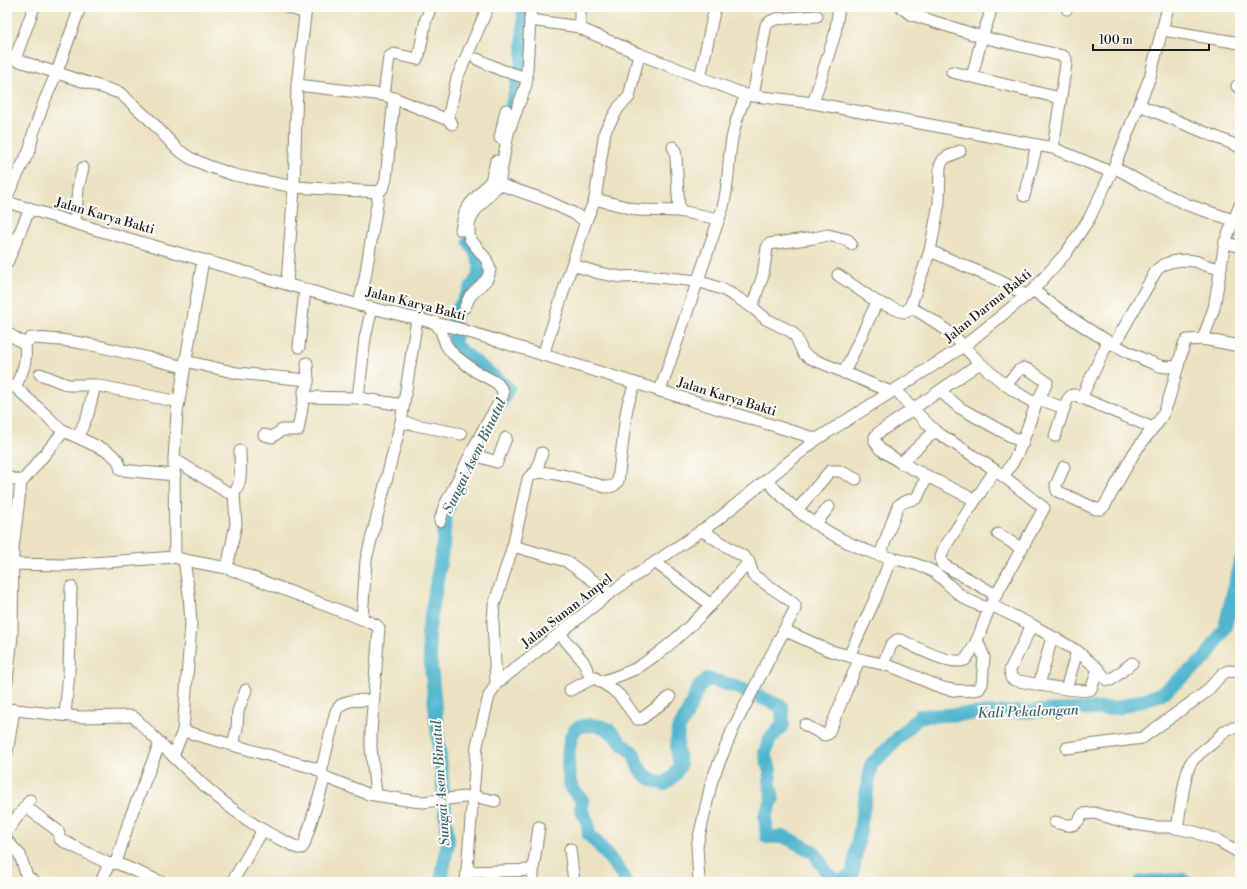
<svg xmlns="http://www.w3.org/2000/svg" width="1247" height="889" font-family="'Libre Bodoni',serif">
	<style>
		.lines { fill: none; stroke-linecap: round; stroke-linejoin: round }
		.river { stroke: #4fb5ce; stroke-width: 14 }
		.minor-casing { stroke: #847f6e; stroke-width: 13 }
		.minor { stroke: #fff; stroke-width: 11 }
		.labels { text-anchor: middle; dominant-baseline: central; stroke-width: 4; stroke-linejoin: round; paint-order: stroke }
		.street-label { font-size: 13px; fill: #1c1c1c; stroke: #fdfcf7 }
		.water-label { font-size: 14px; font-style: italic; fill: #33616c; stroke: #fdfcf7 }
	</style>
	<rect width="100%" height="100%" fill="#fdfcf7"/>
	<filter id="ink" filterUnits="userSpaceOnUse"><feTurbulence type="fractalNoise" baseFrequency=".025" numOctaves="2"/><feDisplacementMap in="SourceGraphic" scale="8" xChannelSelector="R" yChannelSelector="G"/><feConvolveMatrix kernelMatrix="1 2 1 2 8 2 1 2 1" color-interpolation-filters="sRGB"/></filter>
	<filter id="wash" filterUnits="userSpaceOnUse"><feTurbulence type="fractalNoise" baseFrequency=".012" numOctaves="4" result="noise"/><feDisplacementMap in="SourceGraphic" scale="16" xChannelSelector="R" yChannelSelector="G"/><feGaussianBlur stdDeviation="0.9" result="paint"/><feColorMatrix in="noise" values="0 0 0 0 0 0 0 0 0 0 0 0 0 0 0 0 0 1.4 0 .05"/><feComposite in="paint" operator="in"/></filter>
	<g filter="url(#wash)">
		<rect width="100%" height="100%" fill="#ebe2c1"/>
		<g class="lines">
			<g class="river">
				<path d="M507,125l16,-65 1,-53"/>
				<path d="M469,241l7,12 5,14 -4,12 -23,37 1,30 53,42 -8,17"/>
				<path d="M441,882l7,-41 -20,-207 15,-89 2,-31 4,-8"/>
				<path d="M625,882l-3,-8 -8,-10 -15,-19 -10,-10 -1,-11 -7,-15 1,-9c-3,-4 -8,-8 -10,-12 -5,-10 -6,-52 4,-59 6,-5 20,-4 27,-2 9,3 14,11 20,18 3,2 7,4 10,8 2,2 2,5 3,8 4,13 16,20 29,23l9,-8 6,-10 -3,-18 1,-18 8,-14 13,-29 8,-8c26,5 51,17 75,28l1,18 -14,15 -4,13 5,17v16l3,12 -8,19 2,20h18l29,15 14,23 10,6 13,-5"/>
				<path d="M851,882l20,-117 49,-49 197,-8 44,-14 44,-35 20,-32 15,-65"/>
				<path d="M1141,882l42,-2 3,2"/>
			</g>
		</g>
	</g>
	<g filter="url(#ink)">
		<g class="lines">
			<g class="minor-casing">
				<g id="minor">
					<path d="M288,7l17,6"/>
					<path d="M531,7l-1,13 50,7"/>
					<path d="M580,7v20l4,3 55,24 107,41c-8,18 -14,37 -16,57 -2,19 -2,36 -7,55l-63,184"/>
					<path d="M901,7l9,7 72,23 81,19 3,3v5l-13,84"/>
					<path d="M1067,7v2"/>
					<path d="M1163,30l77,13"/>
					<path d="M7,57l113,36 29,26 28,30 13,9 18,8 26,9 60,12 85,5 -14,86 -6,27"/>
					<path d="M15,59l19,-52"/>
					<path d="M477,59l24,11 26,8"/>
					<path d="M952,72l108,26"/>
					<path d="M972,77l10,-40 7,-20 1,-5 -2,-4 -2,-1"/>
					<path d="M700,78l15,-71"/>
					<path d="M297,85l87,10 15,5 44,18h4l5,6"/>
					<path d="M1237,86l3,2"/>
					<path d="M384,95l5,-38 5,-3 23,5 2,-4 7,-36 5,-12"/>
					<path d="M746,95l67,8 240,45 58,24"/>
					<path d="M753,96l13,-71 5,-4 5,-2 41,-3"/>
					<path d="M813,103l22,-69 4,-27"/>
					<path d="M1139,105l101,42"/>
					<path d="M447,118l3,-8 7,-32 31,-71"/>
					<path d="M500,138l6,-28"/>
					<path d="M673,147l2,4 1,6 3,54"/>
					<path d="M960,151l-13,6 -4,3 -3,6 -1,37 -9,48 70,30 27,15"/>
					<path d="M1114,167l30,17 44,21 45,15"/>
					<path d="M493,182l52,18 28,13 13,8"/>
					<path d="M379,192l5,-6 2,-7 8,-81"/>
					<path d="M7,196l23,-47 3,-15 11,-32 13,-30 23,-65"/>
					<path d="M1024,196l13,-51"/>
					<path d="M595,199l43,11 41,1 40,8"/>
					<path d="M7,202l84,26 268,77 97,23 361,111"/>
					<path d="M75,222l3,-34 5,-20"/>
					<path d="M461,230l4,-18 5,-8 21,-23 5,-20"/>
					<path d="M1225,242l15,5"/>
					<path d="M930,251l-20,56c15,8 30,17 43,29 10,8 17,18 26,26 17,17 37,31 57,42"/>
					<path d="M7,263l23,-55"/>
					<path d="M573,265l26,8 22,4 27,-1 50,5 24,8 11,6 19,12 14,12 26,13 4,5 7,16 7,5 81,34"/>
					<path d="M838,275l39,27 26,10h3l4,-5"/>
					<path d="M287,283l7,-96 3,-102 9,-78"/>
					<path d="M1033,290c39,30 81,59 127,76l7,1 11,-1 6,-22 3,-4 16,-1 11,-31 11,-66 15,-37"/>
					<path d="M465,307l5,-11 17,-17 2,-5 1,-5 -4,-10 -16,-20 -1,-5v-11l6,-12 24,-27 9,-51 18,-48 4,-65"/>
					<path d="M752,307l11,-32 4,-27 2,-4 45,-6 14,-3 20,5 3,4"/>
					<path d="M435,322l6,9 5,14 7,9 22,17 22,12 6,8v4l-3,6 -17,29 -39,77 -4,14"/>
					<path d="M7,333l18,11 6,-6c52,1 103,17 153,29"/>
					<path d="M1203,339l37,7"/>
					<path d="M1114,345l42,-74c8,-10 25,-12 38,-10 4,0 7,3 11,4 5,2 10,3 16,3"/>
					<path d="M299,347l6,-58"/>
					<path d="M543,355l43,-134 9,-22 10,-68 14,-24 10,-10 10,-43"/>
					<path d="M185,361l52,12 70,7 1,1c0,4 -1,7 -4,10v6l54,1 45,7"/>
					<path d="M307,363l1,18"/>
					<path d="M844,373l33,-71"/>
					<path d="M40,374l28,11h27l84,17"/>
					<path d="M7,386l8,1 31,28 10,10 8,6 45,21 9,8 3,10 54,5"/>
					<path d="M15,387c8,-16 12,-24 10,-43"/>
					<path d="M940,391l20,17 63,35"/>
					<path d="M358,398l7,-60 7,-30"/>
					<path d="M1081,398l27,-56"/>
					<path d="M1039,399l25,9 4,-9 4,-4h3l78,33c15,-14 19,-43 25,-62"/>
					<path d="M401,422l60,12"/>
					<path d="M264,435l8,2 10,-7h16l6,-33"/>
					<path d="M1055,436l9,-28"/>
					<path d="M78,437l10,-23 7,-29"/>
					<path d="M471,454l26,8 9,-24"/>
					<path d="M174,459l48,30 5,3 7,1c9,-10 6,-29 6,-42"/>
					<path d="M901,463l34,-32"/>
					<path d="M1064,467l-8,18 1,6 39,18h5l4,-4 29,-52 19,-25"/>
					<path d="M995,470l8,6c18,-21 23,-47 33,-71 3,-8 8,-15 11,-23l-16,-11 -7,-3 -6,3 -12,14"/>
					<path d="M536,473l6,-20"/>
					<path d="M7,477l10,3 4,3 -8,65 -1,88 -5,45"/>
					<path d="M767,480c28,33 65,58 106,73 20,7 42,8 61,19 9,6 16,15 25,22 8,7 20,11 30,15"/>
					<path d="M21,483l43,-52"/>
					<path d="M975,500l-74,-37 -21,-14 -5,-8v-4l3,-4 102,-70"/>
					<path d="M797,510l33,-39h10l16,8"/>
					<path d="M815,524l14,-17"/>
					<path d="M998,534l23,14"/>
					<path d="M513,546l53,15 44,32"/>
					<path d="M880,555l18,-49c6,-6 11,-5 19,-8l10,-22"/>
					<path d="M175,557l-1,-98 3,-47 26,-152"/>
					<path d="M184,560l43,8 135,51"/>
					<path d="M655,562l56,43"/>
					<path d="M7,564l58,1 110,-8 9,3 5,34 2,30 -8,107 131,37 7,4 4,5"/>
					<path d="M227,568l9,-44 -2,-31"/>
					<path d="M996,595l48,-87 -41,-32"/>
					<path d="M991,605l41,20 45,26 21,18"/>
					<path d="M1032,625l-22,45 1,8 3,2c10,2 71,14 76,10 3,-3 6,-16 8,-21l9,11h4l21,-17"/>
					<path d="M784,630l44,20 21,6 26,-57 16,-41"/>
					<path d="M560,634l23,27 6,13 23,15 8,7 17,23h4l3,-2 26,-20"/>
					<path d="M849,656c11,4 22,5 33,8 35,8 59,34 97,25l3,-5 2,-27 -7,-17"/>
					<path d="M883,664l8,-19 6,-5h4c14,7 49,26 64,20 16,-19 18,-44 31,-65l-52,-30 -2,-1 -1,-7 3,-9 51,-78 -60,-39 -28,-28 -11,-14"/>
					<path d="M601,682c12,-4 23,-8 34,-13 8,-4 14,-10 21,-14 36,-27 64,-60 93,-93"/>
					<path d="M496,684l-3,-62 1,-17 19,-59 15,-67c2,-3 4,-5 7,-6 15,-3 55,9 70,14 7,0 10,-1 13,-6l8,-67 2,-10 7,-21"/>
					<path d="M1039,685l13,-48"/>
					<path d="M1066,689l11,-38"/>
					<path d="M570,690l24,-12"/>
					<path d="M7,709l72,8 53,-1 5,4c39,39 78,81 126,110 11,7 24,12 35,18h4l2,-3 21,-68 43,17 45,7 10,1 50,-6 22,5"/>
					<path d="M65,715l4,-42 2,-86"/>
					<path d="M805,725l19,10 4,-1 31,-74"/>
					<path d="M233,745l4,-17 1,-17 8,-21"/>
					<path d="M1067,748l75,-10 64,-46 16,-18 6,-3 12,1"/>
					<path d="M7,752l7,-42"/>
					<path d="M173,756l10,-25"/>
					<path d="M321,772l15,-61c8,-14 24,-10 38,-11"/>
					<path d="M376,795l-5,-48v-15l8,-104 -3,-3 -14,-6 4,-59 35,-138 16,-103"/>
					<path d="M26,807l32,24 2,8 3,2 46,23"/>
					<path d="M1055,822c7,2 17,6 22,0 3,-3 4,-6 6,-8l11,-1 34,10 26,4h17l24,5 24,9 21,12"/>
					<path d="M1177,828c3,-15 7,-52 13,-64 6,-10 16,-15 25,-23 9,-8 10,-15 25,-13"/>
					<path d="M7,831l23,-31"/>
					<path d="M7,841l13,14 7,22 8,5"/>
					<path d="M570,849l4,33"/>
					<path d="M116,863l14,-45 30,-75"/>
					<path d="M533,870v12"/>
					<path d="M467,872l66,-2 6,-43"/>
					<path d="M101,882l8,-18 4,-1 6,1 42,18"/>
					<path d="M232,882l31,-52"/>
					<path d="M466,882l11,-137 12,-49 7,-12 114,-91 107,-73 100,-81 147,-93 69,-56 33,-37 23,-34 25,-52 36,-90 18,-70"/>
					<path d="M699,882l-2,-36 15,-66 21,-51 62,-120v-4l-3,-3 -39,-27 -4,-13 -5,-5 -43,-27"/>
				</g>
			</g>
			<use href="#minor" class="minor"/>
		</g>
	</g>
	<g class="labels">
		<g class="street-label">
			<text transform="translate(105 216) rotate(16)">Jalan Karya Bakti</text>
			<text transform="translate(416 304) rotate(14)">Jalan Karya Bakti</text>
			<text transform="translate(988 306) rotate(-39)">Jalan Darma Bakti</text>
			<text transform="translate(727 397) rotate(17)">Jalan Karya Bakti</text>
			<text transform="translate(567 611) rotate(-38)">Jalan Sunan Ampel</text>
		</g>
		<g class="water-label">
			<text transform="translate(475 456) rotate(-64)">Sungai Asem Binatul</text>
			<text transform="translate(1028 712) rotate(-2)">Kali Pekalongan</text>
			<text transform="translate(441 783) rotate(-94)">Sungai Asem Binatul</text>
		</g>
	</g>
	<rect width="1247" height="889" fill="none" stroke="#fdfcf7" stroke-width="24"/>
	<path d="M1093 44v6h116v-6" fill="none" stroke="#1c1c1c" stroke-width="2"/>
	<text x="1099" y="44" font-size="12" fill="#1c1c1c" stroke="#fdfcf7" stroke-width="3" paint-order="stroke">100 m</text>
</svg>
